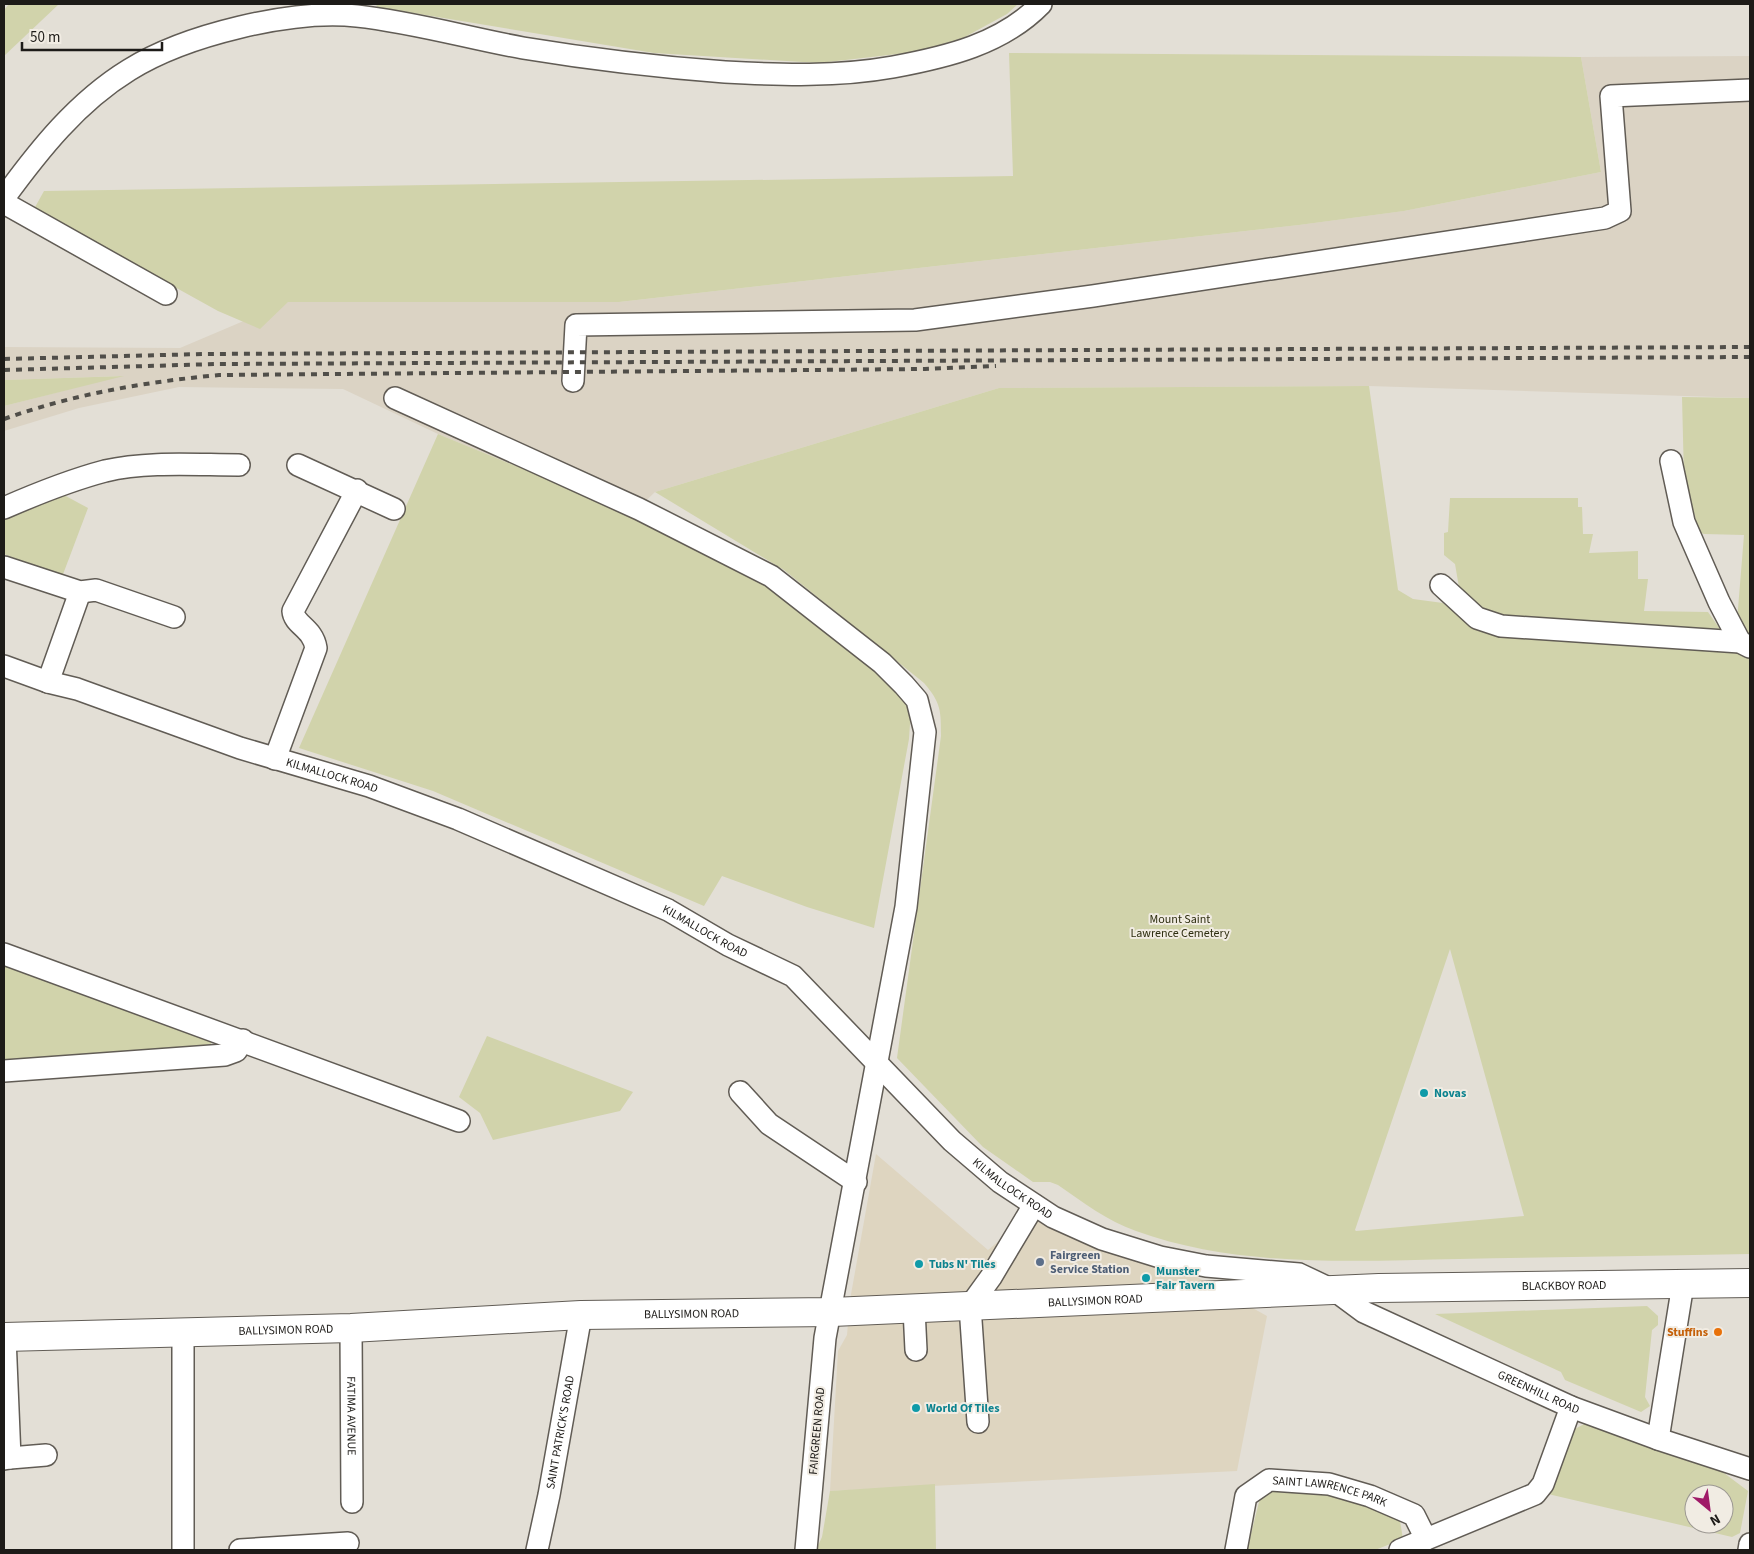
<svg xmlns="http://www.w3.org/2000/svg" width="1754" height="1554" font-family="'Source Sans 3',sans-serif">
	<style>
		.commercial { fill: #ded5c0 }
		.built { fill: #dbd3c4 }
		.green { fill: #d1d3ab; fill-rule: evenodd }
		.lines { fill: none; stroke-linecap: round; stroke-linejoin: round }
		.minor-casing { stroke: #615c55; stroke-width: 24 }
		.major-casing { stroke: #615c55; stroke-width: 30 }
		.minor { stroke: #fff; stroke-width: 21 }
		.major { stroke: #fff; stroke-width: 28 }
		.rail { stroke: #504e49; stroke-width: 4; stroke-dasharray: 6 6; stroke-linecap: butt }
		.culture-dot { fill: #0f9aa8; stroke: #f1ece3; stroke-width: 2 }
		.service-dot { fill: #5c6f8a; stroke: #f1ece3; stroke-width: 2 }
		.food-dot { fill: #e8710a; stroke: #f1ece3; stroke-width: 2 }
		.labels { text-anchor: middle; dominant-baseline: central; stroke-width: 4; stroke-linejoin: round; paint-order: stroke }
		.street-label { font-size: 12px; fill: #1d1b18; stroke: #f1ece3 }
		.park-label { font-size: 12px; fill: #2d2d0f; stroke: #f1ece3 }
		.culture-label { font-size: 12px; font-weight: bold; fill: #0d838f; stroke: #f1ece3; text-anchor: start }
		.service-label { font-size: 12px; font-weight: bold; fill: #4e5e75; stroke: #f1ece3; text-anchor: start }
		.food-label { font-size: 12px; font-weight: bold; fill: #c56008; stroke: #f1ece3; text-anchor: end }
	</style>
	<rect width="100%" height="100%" fill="#e3dfd6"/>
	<path class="commercial" d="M876,1154l112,96 38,-32 160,53 81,45 -30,155 -407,20 8,-140 9,-16 3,-35z"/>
	<path class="built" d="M1750,56v342l-381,-12 -370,2 -344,104 -23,22 -194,-80 -95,-45 -164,-2 -100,21 -75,23v-25l117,-30 -117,4v-33l176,1 108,-46h331l680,-77 105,-14 197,-39 -20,-115z"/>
	<g class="green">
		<path d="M9,4h50l-55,52v-46z"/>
		<path d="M376,4h642l-11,10 -44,24 -48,14 -96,11 -165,-10 -277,-46z"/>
		<path d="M1009,53l572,4 20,115 -197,39 -105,14 -680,77h-331l-28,27 -42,-18 -184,-102 10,-18 969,-15z"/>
		<path d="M124,376l-120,30v-26z"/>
		<path d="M1369,386l29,204 15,9 30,4 29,24 223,18 35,7 7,-31 7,-86 -40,-1 -8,-3 -1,-15 -11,-38 -2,-81 68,1v856c-97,2 -194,3 -291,5 -107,2 -221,9 -323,-28 -29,-10 -53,-29 -78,-46l-8,-3h-17l-50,-35 -86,-89 44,-322c0,-26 0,-33 -17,-53l-140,-113 -129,-78 344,-104zM1450,949l74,267 -168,15 -1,-1z"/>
		<path d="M438,434l194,80 134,72 106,81 39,42 -2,30 -35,189 -67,-21 -85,-31 -18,30 -271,-115 -134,-43z"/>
		<path d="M62,494l26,14 -26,69 -58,-23v-38z"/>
		<path d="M1450,498h128v9h4l1,27h10l-4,19 49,-2v28h10l-4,32 64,1 12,17 -224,-13 -24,-13 -12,-10 -5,-29 -11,-9v-22l4,-1z"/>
		<path d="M4,964l207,75v8l-207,13z"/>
		<path d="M487,1036l146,56 -13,19 -127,29 -13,-27 -21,-16z"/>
		<path d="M1647,1306l11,10v9l-6,5 -7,67 5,9 -9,6 -76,-32 -4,-8 -126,-58z"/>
		<path d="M1590,1421l126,46 32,24 -8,42 -8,4 -184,-43 19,-61zM1694,1494h30v30h-30z"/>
		<path d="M935,1484l1,66h-120l6,-13 8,-46z"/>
		<path d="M1303,1488l74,18 23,15 3,18 -28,11h-128l13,-52 11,-8z"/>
	</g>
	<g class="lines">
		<g class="minor-casing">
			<g id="minor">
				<path d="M4,198c35,-48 73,-96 125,-128 56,-35 163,-61 228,-54 56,6 111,22 166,32 67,11 134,19 202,24 57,3 112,5 168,-5 54,-10 109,-23 148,-63"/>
				<path d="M4,203l162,91"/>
				<path d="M573,381l3,-56 339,-5 178,-24 512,-78 15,-7 -9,-115 139,-6"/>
				<path d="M395,398l244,111 132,67 111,87 22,22 13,15 8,32 -19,175 -81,431 -19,212"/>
				<path d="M1671,461l13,61 35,80 21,40"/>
				<path d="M298,465l96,44"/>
				<path d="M4,508c32,-14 67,-28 101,-37 43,-10 91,-6 134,-6"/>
				<path d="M4,567l76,25 16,-2 78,27"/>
				<path d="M1441,585l36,33 24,8 239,16 10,5"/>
				<path id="s1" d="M4,666l44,16 29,7 163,59 129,38 89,33 210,91 60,35 65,31 159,165 48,41 53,35 49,22 58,18 46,9 93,8 38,18 27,20 207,95 87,32 92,30"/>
				<path d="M48,682l32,-90"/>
				<path d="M275,759l41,-111c-3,-20 -22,-23 -23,-37l64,-121"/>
				<path d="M4,954l455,167"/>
				<path d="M4,1071l221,-16 11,-4 7,-11"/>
				<path d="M740,1092l29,32 87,58"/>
				<path d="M914,1309l2,41"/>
				<path id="s2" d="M351,1328l1,174"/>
				<path d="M978,1422l-8,-116 21,-29 43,-72"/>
				<path d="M1658,1439l25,-155"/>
				<path d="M10,1458l36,-3"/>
				<path d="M4,1459l6,-1 -5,-121"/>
				<path d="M183,1550v-217"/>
				<path d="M240,1550l108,-7"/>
				<path id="s3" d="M537,1550l12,-55 32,-180"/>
				<path id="s4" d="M1236,1550l10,-54 23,-16 60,4 41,12 44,19 12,24"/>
				<path d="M1400,1550l135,-56 8,-10 28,-77"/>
				<path d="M1749,1550l1,-6"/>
			</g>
		</g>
		<g class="major-casing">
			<g id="major">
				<path id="s5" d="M4,1337l347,-9 230,-13 251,-3 547,-24 371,-5"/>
			</g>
		</g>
		<use href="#minor" class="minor"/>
		<use href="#major" class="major"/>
		<g class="rail">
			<path d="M4,359l200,-5 1546,-7"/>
			<path d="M4,370l214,-6 1532,-7"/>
			<path d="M4,419c70,-25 141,-37 215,-44l706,-6 71,-3"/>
		</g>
	</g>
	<g class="culture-dot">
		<circle cx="1424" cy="1093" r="5"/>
		<circle cx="919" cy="1264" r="5"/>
		<circle cx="1146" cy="1278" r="5"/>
		<circle cx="916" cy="1408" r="5"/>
	</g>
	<circle class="service-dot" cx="1040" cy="1262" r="5"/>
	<circle class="food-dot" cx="1718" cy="1332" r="5"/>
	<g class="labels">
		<g class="street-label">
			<text stroke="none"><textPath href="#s1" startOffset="346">KILMALLOCK ROAD</textPath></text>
			<text stroke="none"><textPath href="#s1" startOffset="751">KILMALLOCK ROAD</textPath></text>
			<text stroke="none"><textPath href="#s1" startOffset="1156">KILMALLOCK ROAD</textPath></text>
			<text stroke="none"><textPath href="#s5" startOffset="1561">BLACKBOY ROAD</textPath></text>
			<text stroke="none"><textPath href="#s5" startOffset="1092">BALLYSIMON ROAD</textPath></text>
			<text stroke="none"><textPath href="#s5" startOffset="688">BALLYSIMON ROAD</textPath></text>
			<text stroke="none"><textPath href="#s5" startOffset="282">BALLYSIMON ROAD</textPath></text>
			<text stroke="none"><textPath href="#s1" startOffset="1728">GREENHILL ROAD</textPath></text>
			<text stroke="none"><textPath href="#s2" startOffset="88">FATIMA AVENUE</textPath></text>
			<text transform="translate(817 1431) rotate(-85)">FAIRGREEN ROAD</text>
			<text stroke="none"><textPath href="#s3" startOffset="120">SAINT PATRICK'S ROAD</textPath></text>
			<text stroke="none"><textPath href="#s4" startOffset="145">SAINT LAWRENCE PARK</textPath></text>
		</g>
		<g class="park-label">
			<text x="1180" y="919">Mount Saint<tspan x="1180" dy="14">Lawrence Cemetery</tspan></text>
		</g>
		<g class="culture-label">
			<text x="1434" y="1093">Novas</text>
			<text x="929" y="1264">Tubs N' Tiles</text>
			<text x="1156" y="1271">Munster<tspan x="1156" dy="14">Fair Tavern</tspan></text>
			<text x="926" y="1408">World Of Tiles</text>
		</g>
		<g class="service-label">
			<text x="1050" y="1255">Fairgreen<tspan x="1050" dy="14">Service Station</tspan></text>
		</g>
		<g class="food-label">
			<text x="1708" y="1332">Stuffins</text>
		</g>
	</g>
	<rect width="1754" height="1554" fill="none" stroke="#1d1b18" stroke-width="10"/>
	<g transform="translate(1709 1509) rotate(151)"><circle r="24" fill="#f1ece3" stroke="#9c9892"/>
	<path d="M0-4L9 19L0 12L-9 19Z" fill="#a01a68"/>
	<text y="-8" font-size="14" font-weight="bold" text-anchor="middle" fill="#1d1b18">N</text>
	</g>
	<path d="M22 42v8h140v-8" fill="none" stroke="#1d1b18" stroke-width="2.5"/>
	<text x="30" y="42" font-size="15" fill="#1d1b18" stroke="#f1ece3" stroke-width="4" paint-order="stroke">50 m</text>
</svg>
